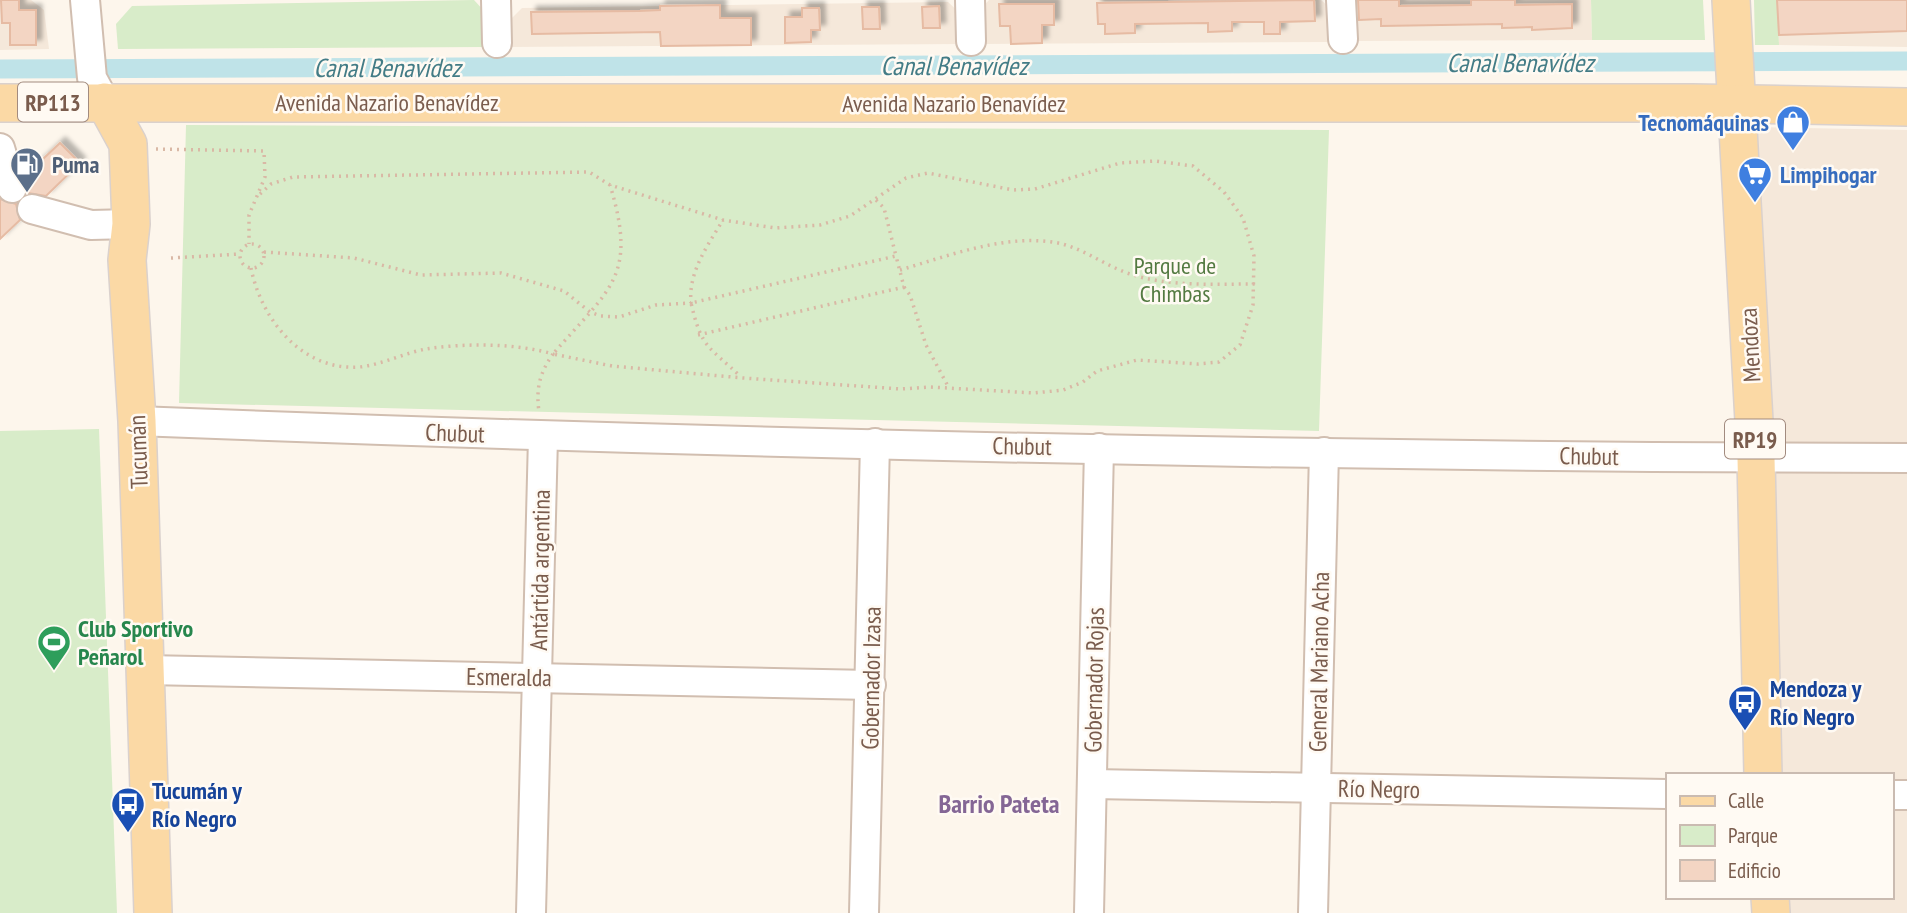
<svg xmlns="http://www.w3.org/2000/svg" width="1907" height="913" font-family="'PT Sans Narrow',sans-serif">
	<style>
		.residential { fill: #f5e8da }
		.green { fill: #d8ecc9 }
		.lines { fill: none; stroke-linecap: round; stroke-linejoin: round }
		.canal { stroke: #bfe3e8; stroke-width: 19 }
		.building { fill: #f3d5c3; stroke: #e6bba3; stroke-width: 2; filter: url(#shadow) }
		.minor-casing { stroke: #d1beb0; stroke-width: 32 }
		.major-casing { stroke: #dad1cd; stroke-width: 40 }
		.path { stroke: #d9b8a5; stroke-width: 3.5; stroke-dasharray: 2 5; stroke-linecap: butt }
		.minor { stroke: #fff; stroke-width: 28 }
		.major { stroke: #fbd9a5; stroke-width: 37 }
		.labels { text-anchor: middle; dominant-baseline: central; stroke-width: 5; stroke-linejoin: round; paint-order: stroke }
		.shield { fill: #fffaf3; stroke: #a28b7f; stroke-width: 2 }
		.shield-label { font-size: 23px; font-weight: bold; fill: #7a5c4d }
		.street-label { font-size: 24px; fill: #7a5c4d; stroke: #fffaf3 }
		.shop-label { font-size: 24px; font-weight: bold; fill: #366cbe; stroke: #fffaf3; text-anchor: end }
		.service-label { font-size: 24px; font-weight: bold; fill: #4e5e75; stroke: #fffaf3; text-anchor: start }
		.park-label { font-size: 24px; fill: #537a41; stroke: #fffaf3 }
		.leisure-label { font-size: 24px; font-weight: bold; fill: #27864d; stroke: #fffaf3; text-anchor: start }
		.transit-label { font-size: 24px; font-weight: bold; fill: #164399; stroke: #fffaf3; text-anchor: start }
		.water-label { font-size: 26px; font-style: italic; fill: #437c86; stroke: #fffaf3 }
		.neighbourhood-label { font-size: 26px; font-weight: bold; fill: #846695; stroke: #fffaf3 }
	</style>
	<defs>
		<filter id="shadow"><feDropShadow dx="5.5" dy="-5.5" stdDeviation="2" flood-color="#0004"/></filter>
	</defs>
	<rect width="100%" height="100%" fill="#fdf6ec"/>
	<g class="residential">
		<path d="M0,0h31l13,10 5,39 -49,1z"/>
		<path d="M989,0h332l8,7 1,35 -348,2 -1,-35z"/>
		<path d="M1356,0h235l1,40 -239,1v-37z"/>
		<path d="M1777,0h130v47l-128,-2z"/>
		<path d="M948,2l13,12 1,30 -452,3v-27l12,-12z"/>
		<path d="M1752,127l155,3v783h-122v-16h106v-122h-111z"/>
	</g>
	<g class="green">
		<path d="M474,0l11,12 1,35 -368,2 -2,-25 16,-18z"/>
		<path d="M1591,0h112l2,40h-113z"/>
		<path d="M1754,0h23l2,45h-24z"/>
		<path d="M186,125l1143,5 -10,301 -1140,-28z"/>
		<path d="M99,429l18,484h-117v-482z"/>
	</g>
	<g class="lines">
		<path class="canal" d="M0,69l1907,-8"/>
	</g>
	<g class="building">
		<path d="M1,0h18v10h17v35h-26v-22h-8z"/>
		<path d="M1314,0l1,21 -35,1v12h-16v-12h-32v9l-24,1v-9l-73,1v9l-30,1v-10h-7l-1,-21z"/>
		<path d="M1358,0h41v6l72,-1v-5h44v5l57,-1v24l-40,2v-3l-30,1v-4l-121,2v-7l-22,1z"/>
		<path d="M1777,0h130v31l-128,4z"/>
		<path d="M999,4h55v21h-12v18l-31,1 -1,-18h-10z"/>
		<path d="M720,5v13h31v27l-90,1 -1,-14 -128,2 -1,-22 108,-1 21,-1v-4z"/>
		<path d="M939,6l1,22h-17l-1,-21z"/>
		<path d="M862,7h17l1,22h-17z"/>
		<path d="M802,8h17l1,22h-9v12l-26,1v-26h17z"/>
		<path d="M60,143l20,20 -34,33 -18,-3 -2,-18z"/>
		<path d="M0,199l16,5 4,16 -20,19z"/>
	</g>
	<g class="lines">
		<g class="minor-casing">
			<g id="minor">
				<path d="M85,0l7,78 13,24"/>
				<path d="M496,0l1,43"/>
				<path d="M970,0l1,41"/>
				<path d="M1341,0l2,39"/>
				<path d="M0,148l12,40"/>
				<path d="M32,209l59,16 40,-1"/>
				<path d="M137,421c590,23 1180,36 1770,37"/>
				<path d="M146,670l725,15"/>
				<path d="M1092,784l575,10"/>
				<path d="M1891,795h16"/>
				<path d="M531,913l12,-476"/>
				<path d="M864,913l11,-470"/>
				<path d="M1089,913l10,-465"/>
				<path d="M1313,913l11,-461"/>
			</g>
		</g>
		<g class="major-casing">
			<g id="major">
				<path d="M1731,0l25,458 7,317"/>
				<path d="M105,102l23,42 3,80 -4,36 10,161 16,492"/>
				<path d="M0,103h1693l214,4"/>
				<path d="M1770,897l1,16"/>
			</g>
		</g>
		<g class="path">
			<path d="M156,149l108,2 1,26 -16,38v29"/>
			<path d="M260,194l11,-10 22,-7 296,-5 21,13 113,35 52,8 45,-3 30,-9 56,-38 22,-5 85,17 22,-1 85,-26 35,-2 38,5 31,26 19,26 11,38 -1,49 -13,40 -21,17 -21,2 -61,-4 -40,11 -14,11 -20,8 -29,3 -104,-6 -29,2 -158,-11 -131,-12 -59,-12c57,-66 85,-77 57,-169"/>
			<path d="M876,200l8,8 12,48"/>
			<circle cx="252" cy="256" r="12"/>
			<path d="M264,252l90,6 67,17 80,-2 63,18 26,21 11,4 18,1 37,-12 35,-2c-3,-31 17,-58 32,-83"/>
			<path d="M171,258l69,-4"/>
			<path d="M251,268c10,51 51,103 108,99 22,-2 45,-14 67,-18 40,-6 89,-6 127,5 -14,20 -17,35 -14,58"/>
			<path d="M900,270c48,-14 107,-37 158,-27 24,5 45,21 69,30 40,14 86,11 128,11"/>
			<path d="M904,287l6,8 16,50 23,43"/>
			<path d="M698,335l206,-48 -8,-31 -205,47c11,47 18,43 50,74"/>
		</g>
		<use href="#minor" class="minor"/>
		<use href="#major" class="major"/>
	</g>
	<defs>
		<g id="shop-pin" transform="scale(1.75)"><path d="M0 17L-7.5 6A9.5 9.5 0 1 1 7.5 6Z" fill="#3f7fe0" stroke="#fffaf3"/><path d="M-5-2.5h2.3a2.7 3.5 0 0 1 5.4 0H5L5.5 6h-11ZM-1.5-2.5h3a1.5 2.3 0 0 0-3 0Z" fill="#fff"/></g>
		<g id="fuel-pin" transform="scale(1.75)"><path d="M0 17L-7.5 6A9.5 9.5 0 1 1 7.5 6Z" fill="#5c6f8a" stroke="#fffaf3"/><path d="M-5.5-6h7V0h2V4h1.3V-2.5L3-4.5l.8-.8L6-3V5H2.5V1h-1V6h-7ZM-4.2-4.7v3.2H.2V-4.7Z" fill="#fff"/></g>
		<g id="supermarket-pin" transform="scale(1.75)"><path d="M0 17L-7.5 6A9.5 9.5 0 1 1 7.5 6Z" fill="#3f7fe0" stroke="#fffaf3"/><path d="M-6-5.5h2.5l.6 2H6L4.5 2H-2.5L-4.4-4H-6ZM-1.5 3.2a1.3 1.3 0 1 0 .1 0ZM3 3.2a1.3 1.3 0 1 0 .1 0Z" fill="#fff"/></g>
		<g id="stadium-pin" transform="scale(1.75)"><path d="M0 17L-7.5 6A9.5 9.5 0 1 1 7.5 6Z" fill="#2e9e5b" stroke="#fffaf3"/><path d="M0-5a6.5 5 0 1 0 0 10a6.5 5 0 1 0 0-10ZM-3.5-1.8h7v3.6h-7Z" fill="#fff"/></g>
		<g id="bus-pin" transform="scale(1.75)"><path d="M0 17L-7.5 6A9.5 9.5 0 1 1 7.5 6Z" fill="#1a4fb4" stroke="#fffaf3"/><path d="M-5-6H5V4H4V6H2V4H-2V6H-4V4H-5ZM-3.5-4V0h7V-4ZM-3.5 1.2v1.5H-2V1.2ZM2 1.2v1.5H3.5V1.2Z" fill="#fff"/></g>
	</defs>
	<g fill-rule="evenodd">
		<use href="#shop-pin" x="1793" y="122"/>
		<use href="#fuel-pin" x="27" y="164"/>
		<use href="#supermarket-pin" x="1755" y="174"/>
		<use href="#stadium-pin" x="54" y="642"/>
		<use href="#bus-pin" x="1745" y="702"/>
		<use href="#bus-pin" x="128" y="804"/>
	</g>
	<g class="labels">
		<g class="shield">
			<rect x="18" y="82.5" width="70" height="39" rx="5"/>
			<rect x="1725" y="419.5" width="60" height="39" rx="5"/>
		</g>
		<g class="shield-label">
			<text x="53" y="102">RP113</text>
			<text x="1755" y="439">RP19</text>
		</g>
		<g class="street-label">
			<text x="387" y="102">Avenida Nazario Benavídez</text>
			<text x="954" y="103">Avenida Nazario Benavídez</text>
			<text transform="translate(1750 345) rotate(-93)">Mendoza</text>
			<text transform="translate(455 433) rotate(2)">Chubut</text>
			<text transform="translate(1022 446) rotate(1)">Chubut</text>
			<text transform="translate(138 452) rotate(-92)">Tucumán</text>
			<text transform="translate(1589 456) rotate(1)">Chubut</text>
			<text transform="translate(540 570) rotate(-89)">Antártida argentina</text>
			<text transform="translate(1319 662) rotate(-89)">General Mariano Acha</text>
			<text transform="translate(509 677) rotate(1)">Esmeralda</text>
			<text transform="translate(871 678) rotate(-89)">Gobernador Izasa</text>
			<text transform="translate(1094 680) rotate(-89)">Gobernador Rojas</text>
			<text transform="translate(1379 789) rotate(1)">Río Negro</text>
		</g>
		<g class="shop-label">
			<text x="1769" y="122">Tecnomáquinas</text>
			<text x="1780" y="174" text-anchor="start">Limpihogar</text>
		</g>
		<g class="service-label">
			<text x="52" y="164">Puma</text>
		</g>
		<g class="park-label">
			<text x="1175" y="265">Parque de<tspan x="1175" dy="28">Chimbas</tspan></text>
		</g>
		<g class="leisure-label">
			<text x="78" y="628">Club Sportivo<tspan x="78" dy="28">Peñarol</tspan></text>
		</g>
		<g class="transit-label">
			<text x="1770" y="688">Mendoza y<tspan x="1770" dy="28">Río Negro</tspan></text>
			<text x="152" y="790">Tucumán y<tspan x="152" dy="28">Río Negro</tspan></text>
		</g>
		<g class="water-label">
			<text x="1520" y="62">Canal Benavídez</text>
			<text x="954" y="65">Canal Benavídez</text>
			<text x="387" y="67">Canal Benavídez</text>
		</g>
		<g class="neighbourhood-label">
			<text x="999" y="803">Barrio Pateta</text>
		</g>
	</g>
	<rect x="1666" y="773" width="228" height="126" fill="#fffaf3" stroke="#cabbb1" stroke-width="2"/>
	<rect x="1680" y="796" width="35" height="10" fill="#fbd9a5" stroke="#cabbb1" stroke-width="2"/>
	<text x="1728" y="808" font-size="21" fill="#7a5c4d">Calle</text>
	<rect x="1680" y="825" width="35" height="21" fill="#d8ecc9" stroke="#cabbb1" stroke-width="2"/>
	<text x="1728" y="843" font-size="21" fill="#7a5c4d">Parque</text>
	<rect x="1680" y="860" width="35" height="21" fill="#f3d5c3" stroke="#cabbb1" stroke-width="2"/>
	<text x="1728" y="878" font-size="21" fill="#7a5c4d">Edificio</text>
</svg>
